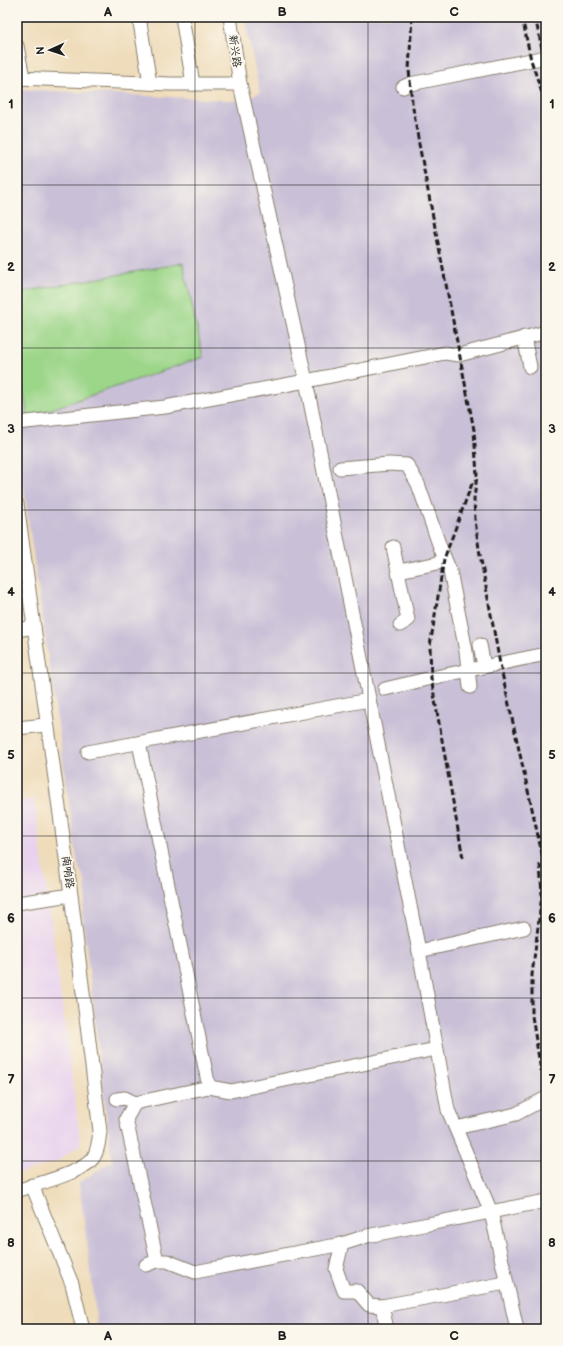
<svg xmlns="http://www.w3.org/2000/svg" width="563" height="1346" font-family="'Balsamiq Sans','LXGW WenKai TC',sans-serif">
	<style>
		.built { fill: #e8d2ee }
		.industrial { fill: #c9bfd7 }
		.green { fill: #9cd689; stroke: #5c7952 }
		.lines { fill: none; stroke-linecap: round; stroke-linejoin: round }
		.minor-casing { stroke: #867c6b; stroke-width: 15 }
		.minor { stroke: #fff; stroke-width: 13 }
		.rail { stroke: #1c1c1c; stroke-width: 3; stroke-dasharray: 6 3; stroke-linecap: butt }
		.grid { fill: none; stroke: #1c1c1c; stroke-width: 1; stroke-opacity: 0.55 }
		.labels { text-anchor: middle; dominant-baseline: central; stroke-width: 3.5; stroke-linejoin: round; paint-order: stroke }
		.street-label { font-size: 11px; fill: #1c1c1c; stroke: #fbf7ec }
		.neatline { fill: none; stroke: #1c1c1c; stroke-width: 1.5 }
		.grid-label { font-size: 13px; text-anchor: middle; font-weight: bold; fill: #1c1c1c }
	</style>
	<rect width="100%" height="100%" fill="#fbf7ec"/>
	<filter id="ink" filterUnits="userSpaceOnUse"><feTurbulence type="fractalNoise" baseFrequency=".025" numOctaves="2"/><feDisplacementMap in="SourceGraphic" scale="8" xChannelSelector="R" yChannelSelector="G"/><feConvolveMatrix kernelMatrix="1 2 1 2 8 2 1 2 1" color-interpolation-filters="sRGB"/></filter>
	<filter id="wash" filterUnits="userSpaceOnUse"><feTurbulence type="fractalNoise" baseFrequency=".012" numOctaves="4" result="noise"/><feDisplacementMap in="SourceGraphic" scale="16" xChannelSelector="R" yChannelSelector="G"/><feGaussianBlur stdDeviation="0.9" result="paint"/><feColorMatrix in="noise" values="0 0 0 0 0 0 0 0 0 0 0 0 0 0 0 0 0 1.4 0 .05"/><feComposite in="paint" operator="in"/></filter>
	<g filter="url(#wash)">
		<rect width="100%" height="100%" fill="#efdcba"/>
		<path class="built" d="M34,799l47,345 -23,17 -41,13v-372z"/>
		<path class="industrial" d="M244,17h302v1312h-449l-3,-33 -15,-113 33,-22 -30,-249 4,-17 -1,-15 -7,-15 -61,-424v-352l227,12 16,-9z"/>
		<path class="green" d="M183,263l20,94 -175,60 -11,-59v-65z"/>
	</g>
	<g filter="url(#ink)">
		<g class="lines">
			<g class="minor-casing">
				<g id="minor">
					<path d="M139,17l11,66"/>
					<path d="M182,17l11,67"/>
					<path d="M230,17l10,67 66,297 113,570 29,159 43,102 26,117"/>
					<path d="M17,46l6,32"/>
					<path d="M17,78l154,6h69"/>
					<path d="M403,87l7,-3 136,-27"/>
					<path d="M524,337l6,30"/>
					<path d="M17,423l148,-16 141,-26 139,-28 14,2 87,-23"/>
					<path d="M340,468l49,-4 18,1 11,19 22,63 10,24 16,80 4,36"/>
					<path d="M17,504l53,383 30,244c-1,9 -2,20 -7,27 -10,15 -58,26 -76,33"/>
					<path d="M393,547l15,73 -8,5"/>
					<path d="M399,571l39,-8 6,-4"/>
					<path d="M17,630l17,-3"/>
					<path d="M480,645l4,21"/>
					<path d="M385,689l46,-11 115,-24"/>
					<path d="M17,728l28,-3"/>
					<path d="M139,743l70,344"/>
					<path d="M88,752l281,-52"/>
					<path d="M17,903l54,-8"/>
					<path d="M419,951l105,-23"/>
					<path d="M117,1099l8,-1 10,5 74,-16 22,4 205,-42"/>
					<path d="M135,1103l-9,16 31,142"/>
					<path d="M456,1128l60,-14 30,-16"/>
					<path d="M32,1185l40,99 11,45"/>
					<path d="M146,1265l11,-4h10l28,11 147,-28"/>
					<path d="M506,1283l-124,23 -13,-1 -12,-14h-13l-8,-22 6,-25 25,-8 179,-35"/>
					<path d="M382,1306l5,23"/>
				</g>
			</g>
			<use href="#minor" class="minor"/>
			<g class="rail">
				<path d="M412,17l-3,53 3,32 7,42 55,286 3,45 -3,24 1,21 4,29 21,115 46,208"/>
				<path d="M522,17l9,43 15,45"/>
				<path d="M535,17l11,49"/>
				<path d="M463,858l-32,-180 -1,-32 14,-87 29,-78"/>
				<path d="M540,864l2,31 -10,80v41l9,55"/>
			</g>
		</g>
	</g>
	<path class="grid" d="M195,17v1312M368,17v1312M17,185h529M17,348h529M17,510h529M17,673h529M17,836h529M17,998h529M17,1161h529"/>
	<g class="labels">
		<g class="street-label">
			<text transform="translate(235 51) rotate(82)">新兴路</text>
			<text transform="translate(68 872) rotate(82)">南响路</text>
		</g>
	</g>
	<rect width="563" height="1346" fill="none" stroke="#fbf7ec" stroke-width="44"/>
	<g transform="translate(50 50) rotate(267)" stroke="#fbf7ec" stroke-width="3" paint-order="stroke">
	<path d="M0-3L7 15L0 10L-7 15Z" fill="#1c1c1c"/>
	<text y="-6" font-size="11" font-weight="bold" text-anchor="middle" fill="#1c1c1c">N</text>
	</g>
	<rect x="22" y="22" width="519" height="1302" class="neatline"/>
	<g class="grid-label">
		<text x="108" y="16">A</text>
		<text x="282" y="16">B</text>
		<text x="454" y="16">C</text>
		<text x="11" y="108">1</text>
		<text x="552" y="108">1</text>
		<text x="11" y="271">2</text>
		<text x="552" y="271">2</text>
		<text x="11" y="433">3</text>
		<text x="552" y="433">3</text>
		<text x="11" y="596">4</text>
		<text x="552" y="596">4</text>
		<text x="11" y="759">5</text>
		<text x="552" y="759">5</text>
		<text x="11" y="922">6</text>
		<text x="552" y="922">6</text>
		<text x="11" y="1084">7</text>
		<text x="552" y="1084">7</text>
		<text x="11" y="1247">8</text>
		<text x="552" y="1247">8</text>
		<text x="108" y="1340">A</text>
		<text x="282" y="1340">B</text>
		<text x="454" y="1340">C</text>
	</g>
</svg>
